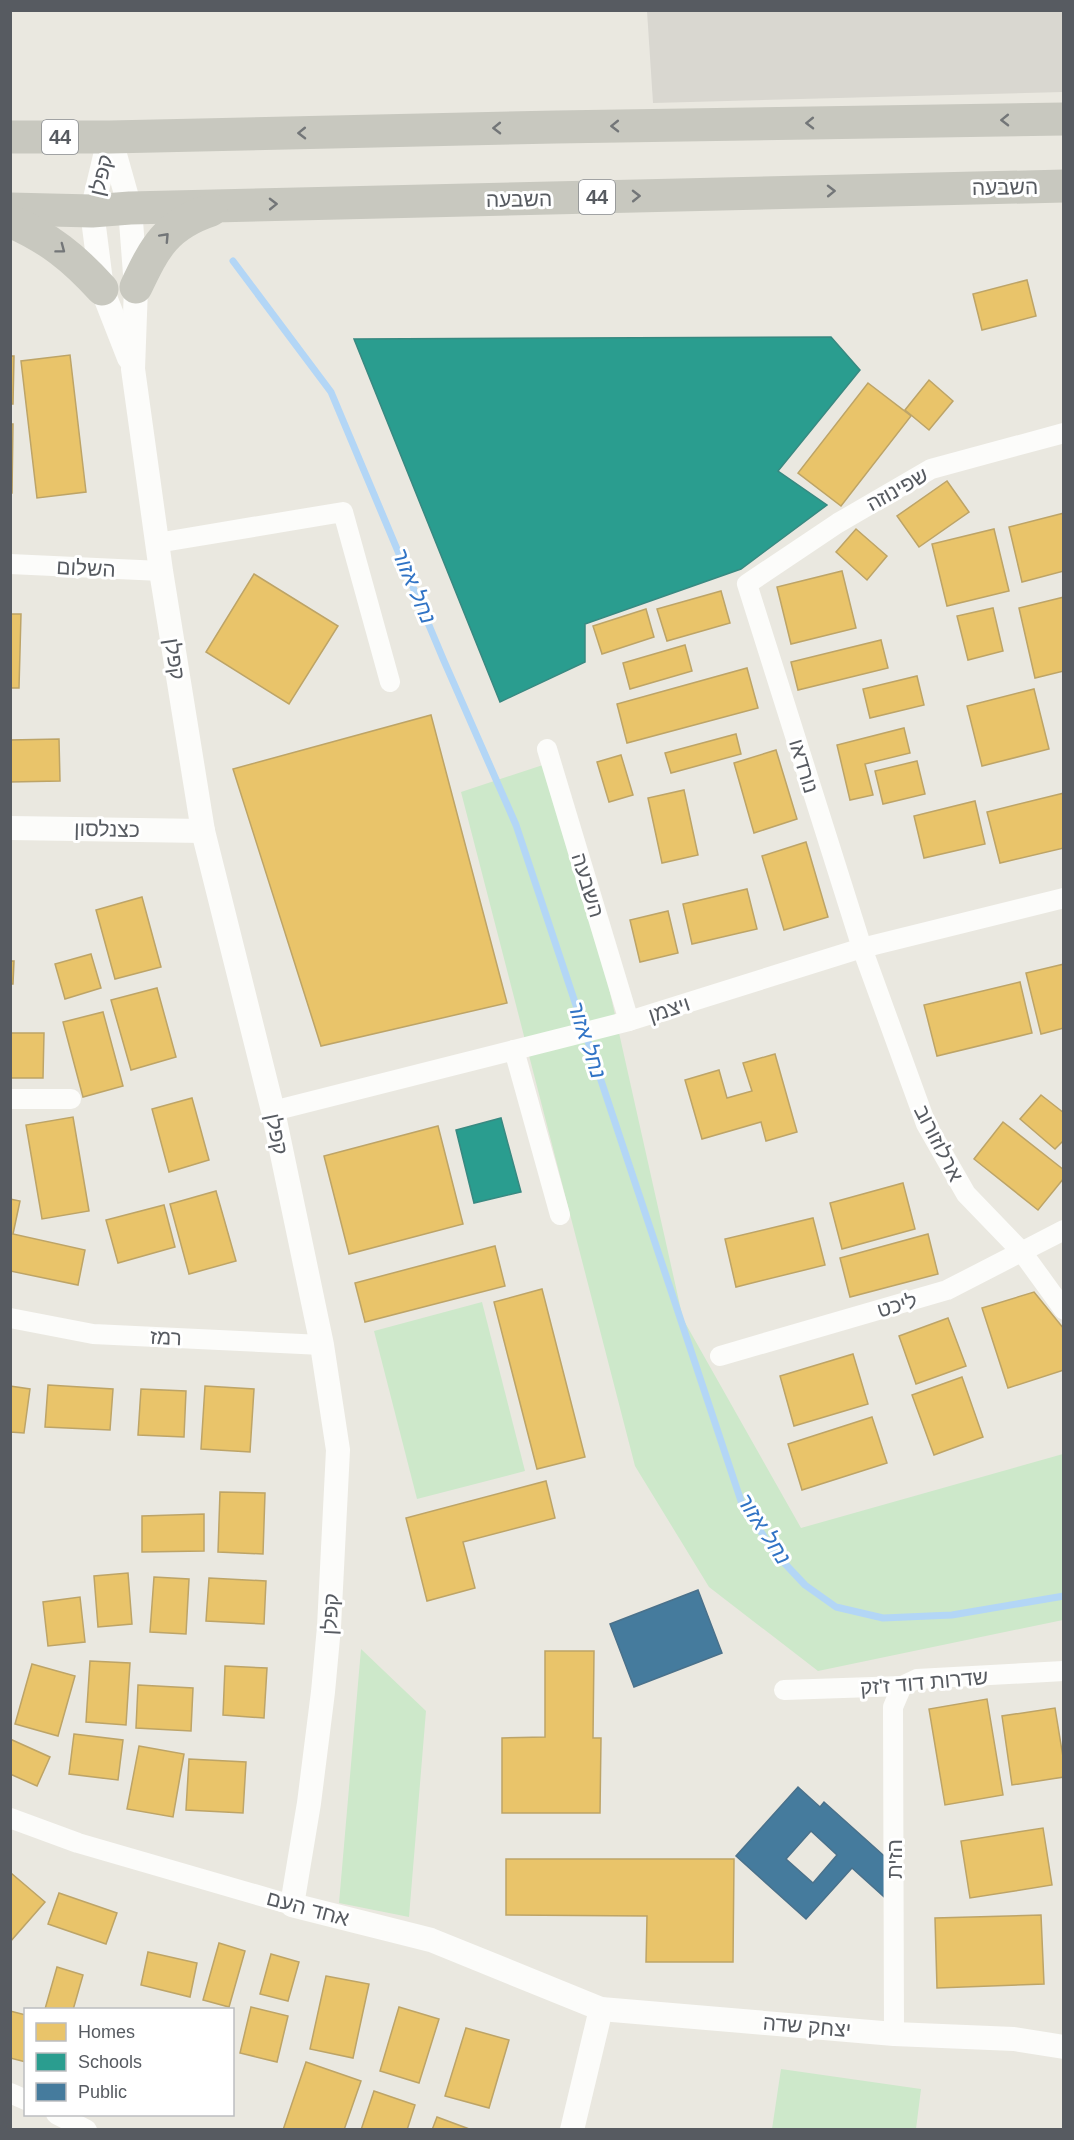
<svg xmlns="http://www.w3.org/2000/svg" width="1074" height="2140" font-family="Helvetica,'Noto Sans Hebrew',sans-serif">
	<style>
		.industrial { fill: #d9d7d0 }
		.green { fill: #cde8ca }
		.homes { fill: #e9c46a; stroke: #bda467; stroke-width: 1.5 }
		.schools { fill: #2a9d8f; stroke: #388981; stroke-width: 1.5 }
		.public { fill: #457b9d; stroke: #4a718b; stroke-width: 1.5; fill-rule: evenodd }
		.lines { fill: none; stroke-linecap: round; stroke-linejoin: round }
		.stream { stroke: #b3d6f6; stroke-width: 7 }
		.minor { stroke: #fcfcfa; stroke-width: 20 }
		.tertiary { stroke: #fcfcfa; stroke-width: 24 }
		.trunk { stroke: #c8c8bf; stroke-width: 33 }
		.oneway { stroke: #737678 }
		.labels { text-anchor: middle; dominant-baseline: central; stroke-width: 6; stroke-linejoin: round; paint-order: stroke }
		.shield { fill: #fff; stroke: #898c90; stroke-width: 1.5 }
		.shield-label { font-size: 20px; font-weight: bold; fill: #575b61 }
		.street-label { font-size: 21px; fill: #575b61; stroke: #fff }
		.water-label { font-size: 22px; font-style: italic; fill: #3073c5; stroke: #fff }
	</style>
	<rect width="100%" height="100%" fill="#eae8e0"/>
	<path class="industrial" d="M647,11h416v81l-410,11z"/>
	<g class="green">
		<path d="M558,760l125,559 118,209 262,-74v166l-245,51 -109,-84 -74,-121 -174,-674z"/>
		<path d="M482,1302l43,169 -108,28 -43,-168z"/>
		<path d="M361,1649l65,62 -17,206 -70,-14z"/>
		<path d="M781,2069l140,20 -5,40h-144z"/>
	</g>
	<g class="homes">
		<path d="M1027,280l9,36 -54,14 -9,-36z"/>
		<path d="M70,355l16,137 -49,6 -16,-137z"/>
		<path d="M10,356h4l-1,48h-3z"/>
		<path d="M929,380l24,21 -24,29 -24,-20z"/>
		<path d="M868,383l43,33 -70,90 -43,-33z"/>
		<path d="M10,424h3l-1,69h-2z"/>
		<path d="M947,481l22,31 -50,35 -22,-31z"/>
		<path d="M1064,513v58l-42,11 -13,-55z"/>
		<path d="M856,529l31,27 -20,24 -31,-28z"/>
		<path d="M994,529l15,62 -62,15 -15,-62z"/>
		<path d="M842,571l14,57 -65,16 -14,-57z"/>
		<path d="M254,574l84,52 -49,78 -83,-52z"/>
		<path d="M721,591l9,32 -63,18 -10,-32z"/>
		<path d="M1064,597v74l-29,7 -16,-70z"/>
		<path d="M993,608l10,43 -35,9 -11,-44z"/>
		<path d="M646,609l8,28 -52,17 -9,-28z"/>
		<path d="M10,614h11l-2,74h-9z"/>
		<path d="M881,640l7,28 -90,22 -7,-28z"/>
		<path d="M685,645l7,26 -62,18 -7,-26z"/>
		<path d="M747,668l11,40 -131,35 -10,-39z"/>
		<path d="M917,676l7,29 -54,13 -7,-29z"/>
		<path d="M1034,689l15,60 -67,17 -15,-60z"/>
		<path d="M431,715l76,288 -186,43 -88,-277z"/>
		<path d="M904,728l6,25 -45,11 8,31 -23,5 -13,-55z"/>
		<path d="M736,734l5,20 -70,19 -6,-20z"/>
		<path d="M59,739l1,42 -50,1v-42z"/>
		<path d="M776,750l21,69 -43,14 -20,-70z"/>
		<path d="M621,755l12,40 -24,7 -12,-40z"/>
		<path d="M917,761l8,33 -42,10 -8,-33z"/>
		<path d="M684,790l14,65 -36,8 -14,-65z"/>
		<path d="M1064,793v55l-64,15 -13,-51z"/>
		<path d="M975,801l10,43 -61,14 -10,-42z"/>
		<path d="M806,842l22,75 -44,13 -22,-74z"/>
		<path d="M747,889l10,40 -65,15 -9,-40z"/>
		<path d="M142,897l19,70 -46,12 -19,-69z"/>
		<path d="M668,911l10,42 -38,9 -10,-42z"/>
		<path d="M91,954l10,34 -36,11 -10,-35z"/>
		<path d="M10,961h4l-1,23h-3z"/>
		<path d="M1064,964v64l-23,6 -15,-61z"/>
		<path d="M1020,982l12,51 -95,23 -13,-51z"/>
		<path d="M157,988l19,69 -45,13 -20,-70z"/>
		<path d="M103,1012l20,74 -40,11 -20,-75z"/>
		<path d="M10,1033h34l-1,45h-33z"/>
		<path d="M775,1054l22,78 -31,9 -5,-19 -59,17 -17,-59 34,-10 8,28 25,-7 -9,-28z"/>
		<path d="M1041,1095l23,18v27l-9,9 -35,-30z"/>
		<path d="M192,1098l17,62 -40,12 -17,-63z"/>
		<path d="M73,1117l16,94 -47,8 -16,-94z"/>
		<path d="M1003,1122l61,48v8l-26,32 -64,-51z"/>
		<path d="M438,1126l25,98 -114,30 -25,-98z"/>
		<path d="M903,1183l12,46 -73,20 -12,-46z"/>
		<path d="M216,1191l20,70 -47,13 -19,-70z"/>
		<path d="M10,1199l10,2 -7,33 72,16 -7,35 -68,-14z"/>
		<path d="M164,1205l11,42 -57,16 -12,-43z"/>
		<path d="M813,1218l12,47 -89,22 -11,-48z"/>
		<path d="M928,1234l10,40 -88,23 -10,-39z"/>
		<path d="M495,1246l10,40 -140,36 -10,-39z"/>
		<path d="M542,1289l43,168 -48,12 -43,-167z"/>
		<path d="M1034,1292l30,37v41l-56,18 -26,-80z"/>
		<path d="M948,1318l18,48 -50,18 -17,-48z"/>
		<path d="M853,1354l15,50 -74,22 -14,-50z"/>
		<path d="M962,1377l21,60 -49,18 -22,-60z"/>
		<path d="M48,1385l65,4 -3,41 -65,-3z"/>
		<path d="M10,1386l20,3 -6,44 -14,-1z"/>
		<path d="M205,1386l49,3 -4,63 -49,-3z"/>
		<path d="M141,1389l45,2 -2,46 -46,-2z"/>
		<path d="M872,1417l15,46 -85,27 -14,-46z"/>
		<path d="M546,1481l9,37 -92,24 12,46 -48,13 -21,-83z"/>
		<path d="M220,1492l45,1 -2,61 -45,-2z"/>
		<path d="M204,1514v37l-62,1v-36z"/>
		<path d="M128,1573l4,51 -34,3 -4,-51z"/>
		<path d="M154,1577l35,2 -3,55 -36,-2z"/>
		<path d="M209,1578l57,3 -2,43 -58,-3z"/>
		<path d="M80,1597l5,45 -37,4 -5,-44z"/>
		<path d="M545,1651h49l-1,87h8l-1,75h-98v-75l43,-1z"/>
		<path d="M90,1661l40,2 -4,62 -40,-3z"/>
		<path d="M32,1664l43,12 -17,60 -43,-12z"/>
		<path d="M225,1666l42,2 -3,50 -41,-3z"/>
		<path d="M138,1685l55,3 -2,43 -55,-3z"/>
		<path d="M987,1699l16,96 -58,10 -16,-96z"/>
		<path d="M1055,1708l9,55v14l-52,8 -10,-69z"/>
		<path d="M74,1734l49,6 -5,40 -49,-6z"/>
		<path d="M10,1739l40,18 -13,29 -27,-12z"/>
		<path d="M139,1746l45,8 -11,63 -46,-8z"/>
		<path d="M189,1759l57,3 -3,51 -57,-3z"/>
		<path d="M1043,1828l9,57 -82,13 -9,-57z"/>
		<path d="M506,1859h228l-1,103h-87l1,-46 -141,-1z"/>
		<path d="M11,1873l34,29 -35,40v-68z"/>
		<path d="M59,1893l58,20 -11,31 -58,-20z"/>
		<path d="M1041,1915l3,69 -107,4 -2,-70z"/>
		<path d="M219,1943l26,8 -16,56 -26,-7z"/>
		<path d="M148,1952l49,11 -7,34 -49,-12z"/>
		<path d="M271,1954l28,8 -11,39 -28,-7z"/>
		<path d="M57,1967l26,8 -10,35 -28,-1z"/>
		<path d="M326,1976l43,8 -16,74 -43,-9z"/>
		<path d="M251,2007l37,9 -11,46 -37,-9z"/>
		<path d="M399,2007l40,12 -20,64 -39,-12z"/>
		<path d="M10,2011l16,4v47l-16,-4z"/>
		<path d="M466,2028l43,12 -20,68 -44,-12z"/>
		<path d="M306,2062l55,19 -17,49h-61z"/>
		<path d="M374,2091l41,14 -8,25h-46z"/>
		<path d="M437,2117l35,13h-40z"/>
	</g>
	<g class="schools">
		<path d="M831,337l29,33 -82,101 49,34 -86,64 -156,55v38l-85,40 -146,-363z"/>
		<path d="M501,1118l20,74 -47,11 -18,-73z"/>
	</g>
	<g class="public">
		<path d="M698,1590l24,63 -88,34 -24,-63z"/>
		<path d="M798,1787l22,20 4,-5 68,61v41l-40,-36 -46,51 -70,-63zM811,1831l26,24 -24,28 -27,-24z"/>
	</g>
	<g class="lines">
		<path class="stream" d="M233,261l98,131 113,269 72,164 225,676 33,51 31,33 31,22 47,11 69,-3 112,-19"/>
		<g class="minor">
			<path d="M1064,433l-133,36 -93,54 -91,61 115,364 64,176 40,70 56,58 42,58"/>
			<path d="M157,543l186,-31 47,170"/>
			<path d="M10,564l151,7"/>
			<path d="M547,749l82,272"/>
			<path d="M514,1050l46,165"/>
			<path d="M10,1099h61"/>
			<path d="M273,1111l356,-90 233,-73 202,-50"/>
			<path d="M10,1318l83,16 229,11"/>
			<path d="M720,1356l227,-66 117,-60"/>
			<path d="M784,1690l118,-4 15,-7 147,-8"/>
			<path d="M10,1818l68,25 214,62"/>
			<path d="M894,2034l-1,-327 9,-21"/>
			<path d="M10,2093l16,7"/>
			<path d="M56,2114l31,16"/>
		</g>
		<g class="tertiary">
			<path d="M110,137l20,71 6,79 -3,82 28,202 42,260 70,280 49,234 16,105 -9,177 -6,65 -14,111 -17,102 139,35 170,69 293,25 120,5 50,8"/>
			<path d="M109,139l-17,72 10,78 27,69"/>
			<path d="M10,828l193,3"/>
			<path d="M572,2130l29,-121"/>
		</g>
		<g class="trunk">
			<path d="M10,137h100l446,-10 508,-8"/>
			<path d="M10,209l82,2 38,-3 934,-22"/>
			<path d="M10,221c39,17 64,37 92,68"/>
			<path d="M136,287c19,-40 30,-62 75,-77"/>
		</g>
	</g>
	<defs><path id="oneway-chevron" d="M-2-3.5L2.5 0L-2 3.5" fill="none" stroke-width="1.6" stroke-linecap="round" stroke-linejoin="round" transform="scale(1.5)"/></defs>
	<g class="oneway">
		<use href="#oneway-chevron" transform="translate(1005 120) rotate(179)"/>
		<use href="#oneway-chevron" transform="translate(810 123) rotate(179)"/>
		<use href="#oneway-chevron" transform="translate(615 126) rotate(179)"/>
		<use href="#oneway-chevron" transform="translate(497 128) rotate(179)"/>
		<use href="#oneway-chevron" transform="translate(302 133) rotate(179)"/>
		<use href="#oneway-chevron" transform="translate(831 191) rotate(-1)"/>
		<use href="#oneway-chevron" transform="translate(636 196) rotate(-1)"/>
		<use href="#oneway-chevron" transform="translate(273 204) rotate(-1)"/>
		<use href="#oneway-chevron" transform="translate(165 237) rotate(-47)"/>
		<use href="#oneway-chevron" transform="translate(61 249) rotate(37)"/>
	</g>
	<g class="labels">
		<g class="shield">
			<rect x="42" y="120" width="36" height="34" rx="4.5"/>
			<rect x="579" y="180" width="36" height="34" rx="4.5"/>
		</g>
		<g class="shield-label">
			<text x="60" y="137">44</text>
			<text x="597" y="197">44</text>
		</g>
		<g class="street-label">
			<text transform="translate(101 175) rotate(-77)">קפלן</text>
			<text transform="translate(1005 187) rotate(-1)">השבעה</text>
			<text transform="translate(519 199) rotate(-1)">השבעה</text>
			<text transform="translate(897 489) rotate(-29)">שפינוזה</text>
			<text transform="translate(86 568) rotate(3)">השלום</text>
			<text transform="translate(175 659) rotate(81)">קפלן</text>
			<text transform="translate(804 766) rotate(73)">נורדאו</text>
			<text transform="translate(107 829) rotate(1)">כצנלסון</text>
			<text transform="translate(588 885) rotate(73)">השבעה</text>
			<text transform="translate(669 1009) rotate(-18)">ויצמן</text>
			<text transform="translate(277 1134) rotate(78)">קפלן</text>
			<text transform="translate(939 1143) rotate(63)">ארלוזורוב</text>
			<text transform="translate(897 1305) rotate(-16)">ליכט</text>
			<text transform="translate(166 1337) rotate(3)">רמז</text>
			<text transform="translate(330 1614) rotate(-87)">קפלן</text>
			<text transform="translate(924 1682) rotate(-5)">שדרות דוד ז'זק</text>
			<text transform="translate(894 1859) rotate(-90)">הזית</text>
			<text transform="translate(308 1908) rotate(15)">אחד העם</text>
			<text transform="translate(807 2026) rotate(5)">יצחק שדה</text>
		</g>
		<g class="water-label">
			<text transform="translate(414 586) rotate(67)">נחל אזור</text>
			<text transform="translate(587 1040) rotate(72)">נחל אזור</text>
			<text transform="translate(764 1529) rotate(57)">נחל אזור</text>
		</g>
	</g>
	<rect width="1074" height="2140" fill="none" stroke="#575b61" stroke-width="24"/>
	<rect x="24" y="2008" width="210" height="108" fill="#ffffff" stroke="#bcbdc0" stroke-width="1.5"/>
	<rect x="36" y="2023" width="30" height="18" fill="#e9c46a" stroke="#bcbdc0" stroke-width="1.5"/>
	<text x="78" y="2038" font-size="18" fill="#575b61">Homes</text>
	<rect x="36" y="2053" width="30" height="18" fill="#2a9d8f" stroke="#bcbdc0" stroke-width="1.5"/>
	<text x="78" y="2068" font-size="18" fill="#575b61">Schools</text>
	<rect x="36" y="2083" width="30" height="18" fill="#457b9d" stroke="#bcbdc0" stroke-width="1.5"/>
	<text x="78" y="2098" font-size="18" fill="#575b61">Public</text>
</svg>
